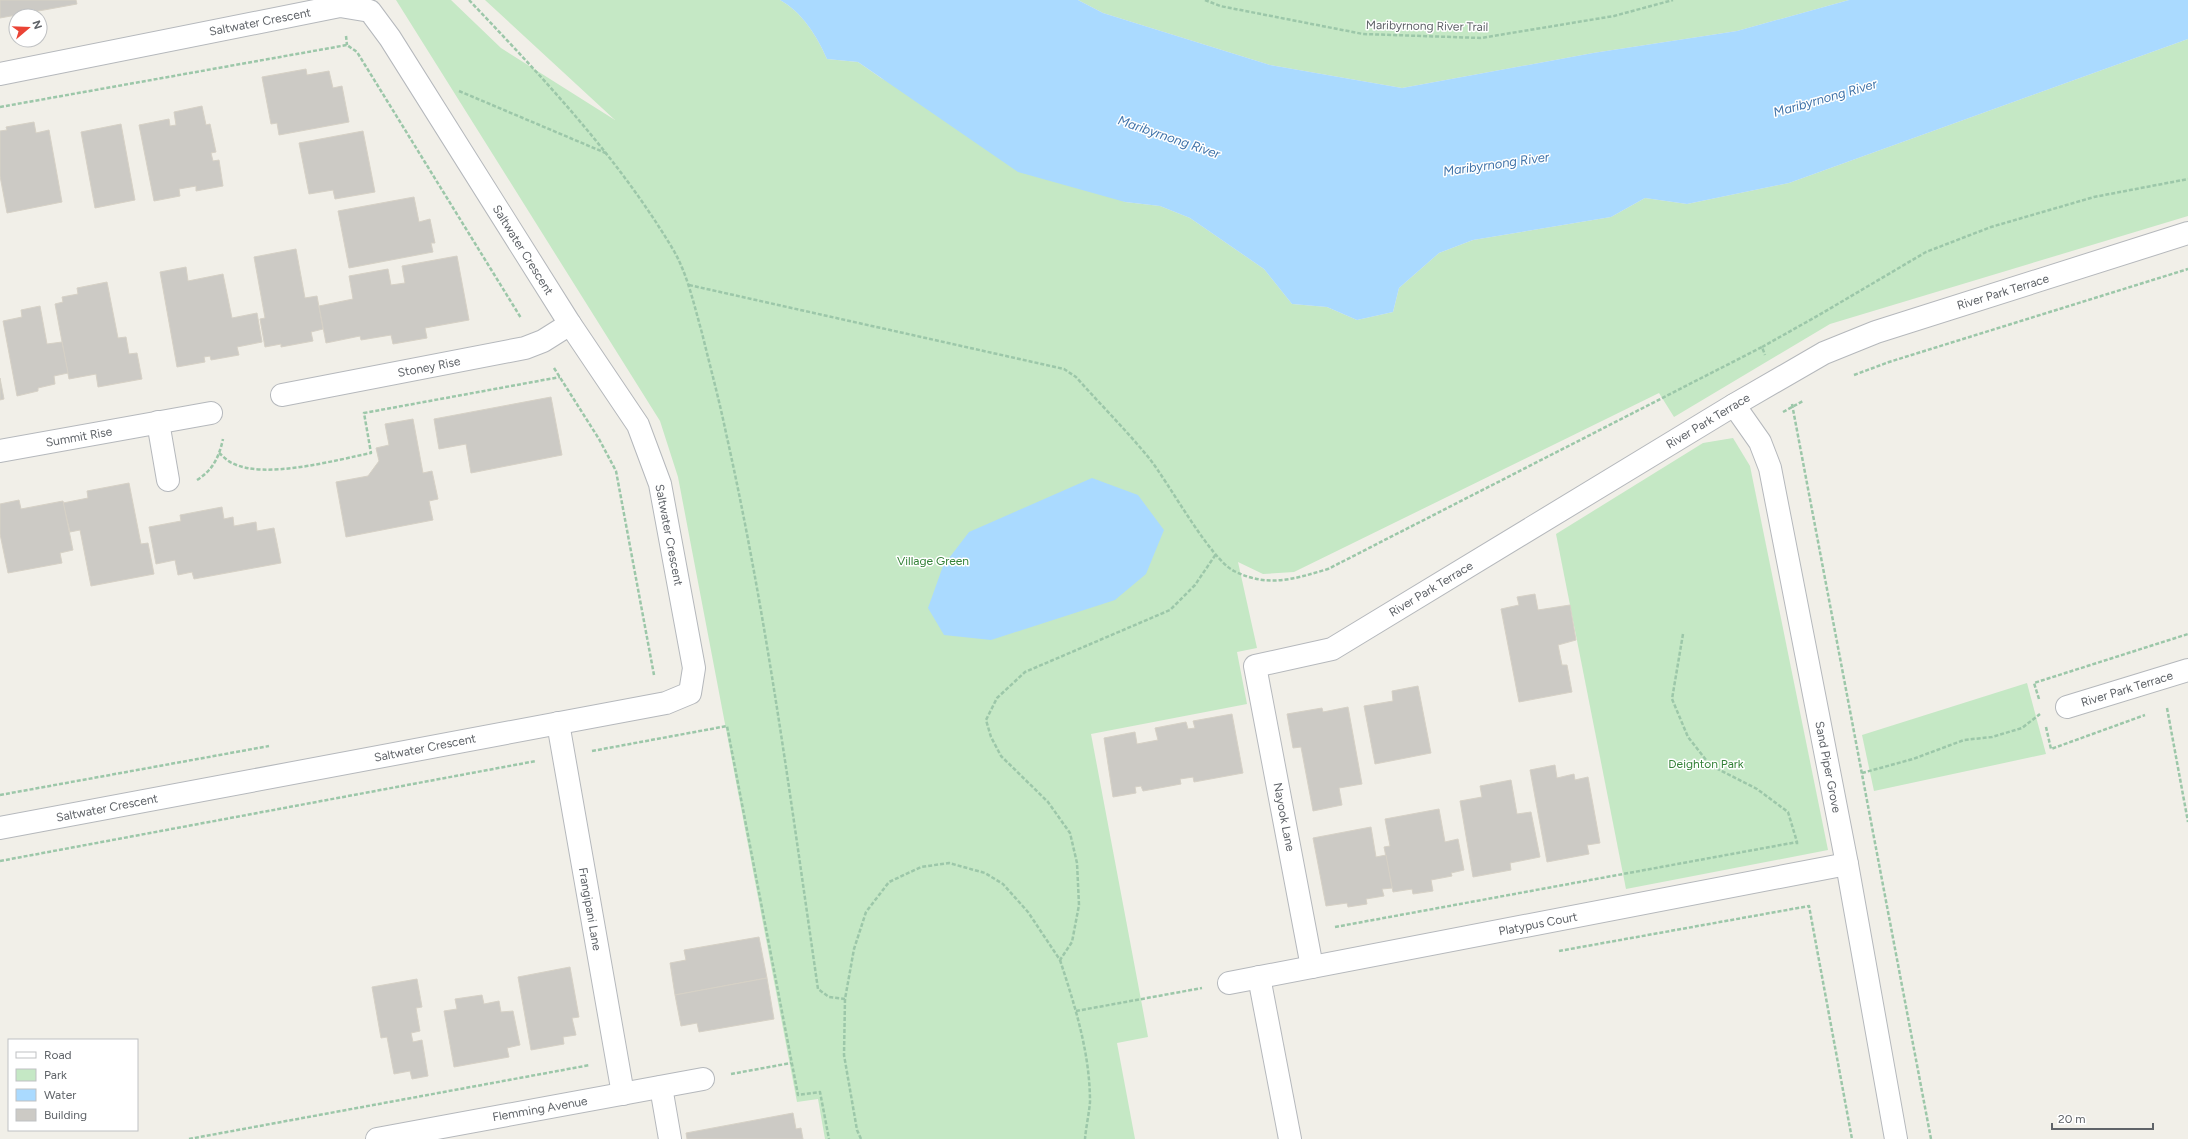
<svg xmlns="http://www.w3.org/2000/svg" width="2188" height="1139" font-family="Figtree,sans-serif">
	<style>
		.green { fill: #c5e8c5 }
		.water { fill: #aadaff }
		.building { fill: #cccac5; stroke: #d6d1c6 }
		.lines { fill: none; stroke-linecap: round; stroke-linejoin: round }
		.minor-casing { stroke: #b5b8bc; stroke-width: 24 }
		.path { stroke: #9cc7a9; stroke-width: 2.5; stroke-dasharray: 4 2; stroke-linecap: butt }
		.minor { stroke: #fff; stroke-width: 22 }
		.labels { text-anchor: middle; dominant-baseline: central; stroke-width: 3; stroke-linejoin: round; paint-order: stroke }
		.street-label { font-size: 12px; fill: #5f6368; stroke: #fff }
		.park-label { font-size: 12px; fill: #348238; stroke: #fff }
		.water-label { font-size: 13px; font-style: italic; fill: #4174aa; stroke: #fff }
	</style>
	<rect width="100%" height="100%" fill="#f1efe8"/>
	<g class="green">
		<path d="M396,0h55l50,48 114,72 -130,-120h295c22,12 37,36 47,59l31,3 23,16 244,124 35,4 30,12 74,51 28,35 35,3 30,13 36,-8 6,-24 40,-35 34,-13 138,-23 34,-19 42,6 102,-21 399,-144v177l-358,108 -156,93 -15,-24 -365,179 -31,2 -25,-12 19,86 -20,4 10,52 -156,30 57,303 -31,6 18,96h-310l-7,-40 -21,3 -119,-625 -18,-56z"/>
		<path d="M1078,0h771l-112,31 -144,22 -191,35 -132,-23 -167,-52z"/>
		<path d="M1733,438l17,28 78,384 -202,39 -70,-355 147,-91z"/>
		<path d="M2027,683l19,71 -172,37 -12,-56z"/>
	</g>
	<g class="water">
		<path d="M780,0h298l25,13 167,52 132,23 191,-35 144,-22 112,-31h339v39l-399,144 -102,21 -42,-6 -34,19 -138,23 -34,13 -40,35 -6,24 -36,8 -30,-13 -35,-3 -28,-35 -74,-51 -30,-12 -35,-4 -107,-30 -160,-110 -31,-3c-10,-23 -25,-47 -47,-59z"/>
		<path d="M1092,478l46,17 26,35 -18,44 -31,26 -124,40 -47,-5 -16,-27 15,-42 26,-34z"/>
	</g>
	<g class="building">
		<path d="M0,0h76l1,4 -77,14z"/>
		<path d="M306,69l1,6 22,-4 4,17 9,-2 7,36 -70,13 -2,-12 -6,1 -9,-47z"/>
		<path d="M202,106l4,19 4,-1 6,28 -5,1 2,8 6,-1 4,26 -27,5v-5l-17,3 1,7 -26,5 -15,-76 30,-6 1,7 6,-1 -2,-13z"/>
		<path d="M34,122l2,11 13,-3 13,72 -55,11 -7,-37v-45l7,-1 -1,-3z"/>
		<path d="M121,124l14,76 -40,8 -14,-76z"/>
		<path d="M363,131l12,61 -40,7 -2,-9 -24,4 -10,-51z"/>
		<path d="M414,197l5,25 11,-3 5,24h-4l2,9 -84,16 -11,-57z"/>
		<path d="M296,249l9,49 12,-2 6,33 -12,3 2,9 -32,6v-3l-16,3 -5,-28 5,-1 -11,-61z"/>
		<path d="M457,256l12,64 -44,8 2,10 -34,6 -2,-9 -30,5 -1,-4 -34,7 -7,-37 34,-7 -4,-23 39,-7 3,16 14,-2 -3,-17z"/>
		<path d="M186,267l2,14 35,-7 9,44 25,-5 5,29 -25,5 2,8 -28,5 -1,-4 -6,1 1,5 -28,5 -17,-95z"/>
		<path d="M107,282l11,56 8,-1 3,17 8,-1 5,26 -44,8 -2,-13 -27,5 -14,-75 8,-2 -1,-5 16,-3 -1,-6z"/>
		<path d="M40,306l7,38 15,-2 6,31 -14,3 1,8 -17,4v3l-21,5 -14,-75 19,-4 -1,-7z"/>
		<path d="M0,378l4,21 -4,1z"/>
		<path d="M551,397l11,58 -91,18 -5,-29 -27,5 -5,-30z"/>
		<path d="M413,419l10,54 9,-2 6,28 -9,2 4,19 -87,17 -10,-55 32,-6 11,-15 -3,-13 13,-3 -4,-21z"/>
		<path d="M129,483l12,61 7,-1 6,31 -63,12 -11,-56 -10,2 -7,-29 25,-5 -1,-7z"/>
		<path d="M19,500l2,9 42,-8 10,49 -13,3 2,10 -54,10 -8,-39v-30z"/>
		<path d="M222,507l2,12 9,-2 1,9 22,-4 1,9 17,-3 7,35 -87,16 -2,-7 -14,3 -3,-15 -19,4 -7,-37 32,-6 -1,-6z"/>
		<path d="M1535,594l3,16 32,-5 6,35 -18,5 4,20h5l5,27 -53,10 -18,-93 18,-4 -2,-8z"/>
		<path d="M1418,686l13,67 -56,11 -11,-58 29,-5 -1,-10z"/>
		<path d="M1348,707l14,77 -23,4 3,17 -29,6 -12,-64 -8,1 -6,-34 35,-6 1,4z"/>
		<path d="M1232,714l11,59 -49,9 -1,-5 -13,2 1,5 -38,7 -2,-5 -6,1 1,6 -23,4 -9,-59 31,-6 2,12 21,-4 -3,-12 31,-6 2,7 7,-1 -2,-7z"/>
		<path d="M1555,765l2,13 17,-4 1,6 13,-3 12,66 -13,2 2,9 -42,8 -17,-92z"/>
		<path d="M1511,780l6,34 14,-2 9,45 -30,6 1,7 -38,7 -13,-76 22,-4 -2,-11z"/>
		<path d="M1439,809l6,33 13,-3 6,31 -13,3 1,3 -21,4 2,11 -20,3 -1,-5 -19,3 -9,-45 6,-1 -5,-27z"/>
		<path d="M1371,827l5,30 10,-2 6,33 -10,1 2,7 -18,3 1,5 -19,3 -1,-4 -21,3 -13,-68z"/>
		<path d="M759,937l8,41 -92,17 -5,-32 16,-3 -2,-10z"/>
		<path d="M570,967l9,50 -7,1 4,17 -13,2 1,7 -33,6 -13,-73z"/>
		<path d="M767,978l7,41 -75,13 -2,-9 -16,3 -6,-31z"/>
		<path d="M417,979l5,28 -6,1 4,23 -9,2 2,9 9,-2 6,36 -16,3 -2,-8 -16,3 -7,-37 -6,1 -9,-51z"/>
		<path d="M482,995l2,9 15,-3 2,11 12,-1 7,34 -13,3 2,9 -55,10 -10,-56 13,-2 -2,-10z"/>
		<path d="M793,1113l3,16 5,-1 2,11h-116l-1,-6z"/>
	</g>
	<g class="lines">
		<g class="minor-casing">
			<g id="minor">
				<path d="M0,74l340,-68 30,5 20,27 180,286 68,101 22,59 34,184 -4,25 -24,10 -666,125"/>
				<path d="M282,395l243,-47 18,-7 27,-17"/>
				<path d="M1734,405l26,37 10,26 77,396 49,275"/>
				<path d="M158,422l10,58"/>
				<path d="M0,451l211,-38"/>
				<path d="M2067,707l121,-37"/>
				<path d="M558,723l65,371"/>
				<path d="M1312,967l-57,-301 77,-17 402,-244 90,-52 52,-21 312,-99"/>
				<path d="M1259,977l31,162"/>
				<path d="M1229,983l618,-119"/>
				<path d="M661,1087l9,52"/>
				<path d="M377,1139l326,-60"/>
			</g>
		</g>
		<g class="path">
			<path d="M469,0c75,79 149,157 205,251 14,25 20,54 28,82 8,33 17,66 24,100 41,183 65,370 92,556l11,8 16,2 9,-50 12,-37 23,-30 32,-15 28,-4 36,10 18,11 25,28 32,48 12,-18 7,-37 -2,-42 -7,-30 -22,-31 -47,-46 -10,-19 -5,-17 11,-22 28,-26 145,-62 25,-25 21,-31"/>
			<path d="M1205,0l15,6 143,28 118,4 133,-22 59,-16"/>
			<path d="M346,36l1,9"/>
			<path d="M459,91l149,63"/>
			<path d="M0,107l347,-62 10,7 164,266"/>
			<path d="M689,285l375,84 12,8c24,27 50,53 73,81 20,25 61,101 85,113 34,17 60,8 94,-2l434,-222 3,8"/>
			<path d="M1762,347l57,-32 107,-63 65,-25 103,-30 94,-18"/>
			<path d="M554,368l45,71 17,32 38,204"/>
			<path d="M1854,375l35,-13 299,-93"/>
			<path d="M1792,404l139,735"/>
			<path d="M1783,412l20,-11"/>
			<path d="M219,453c4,3 8,8 13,10 32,17 104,-3 139,-10l-7,-40 196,-36"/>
			<path d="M197,480c16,-10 22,-23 26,-41"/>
			<path d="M1683,634l-11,65 16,38 22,28 47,24 31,23 9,30"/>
			<path d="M2039,699l-5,-16 154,-49"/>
			<path d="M2167,708l21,114"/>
			<path d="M2046,727l5,22 94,-34"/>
			<path d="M592,751l135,-25 71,369 22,-3 9,47"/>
			<path d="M1862,773l51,-14 51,-19 28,-3 30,-9 18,-14"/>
			<path d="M0,795l269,-49"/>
			<path d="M0,861l536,-100"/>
			<path d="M1335,927l462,-85v3"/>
			<path d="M1559,951l250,-45 43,233"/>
			<path d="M1060,960c15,46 30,93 30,142 -1,12 -4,25 -5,37"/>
			<path d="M845,999l-1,56 13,75 4,9"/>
			<path d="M1076,1011l126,-23"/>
			<path d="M731,1074l60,-11"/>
			<path d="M189,1139l401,-74"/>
		</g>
		<use href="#minor" class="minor"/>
	</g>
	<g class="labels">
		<g class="street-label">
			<text transform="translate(260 22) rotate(-11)">Saltwater Crescent</text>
			<text transform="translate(1427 26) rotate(1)">Maribyrnong River Trail</text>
			<text transform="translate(523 250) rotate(58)">Saltwater Crescent</text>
			<text transform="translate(2003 292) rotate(-17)">River Park Terrace</text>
			<text transform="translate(429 367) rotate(-11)">Stoney Rise</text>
			<text transform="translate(1708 421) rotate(-31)">River Park Terrace</text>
			<text transform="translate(79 437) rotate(-10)">Summit Rise</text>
			<text transform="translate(669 535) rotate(79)">Saltwater Crescent</text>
			<text transform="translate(1431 589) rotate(-31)">River Park Terrace</text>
			<text transform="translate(2127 689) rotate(-17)">River Park Terrace</text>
			<text transform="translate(425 748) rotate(-11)">Saltwater Crescent</text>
			<text transform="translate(1828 767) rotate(79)">Sand Piper Grove</text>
			<text transform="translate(107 808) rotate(-11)">Saltwater Crescent</text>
			<text transform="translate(1284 817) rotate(79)">Nayook Lane</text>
			<text transform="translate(590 909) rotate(80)">Frangipani Lane</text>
			<text transform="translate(1538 924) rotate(-11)">Platypus Court</text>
			<text transform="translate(540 1109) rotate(-10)">Flemming Avenue</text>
		</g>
		<g class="park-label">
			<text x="933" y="561">Village Green</text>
			<text x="1706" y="764">Deighton Park</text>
		</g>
		<g class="water-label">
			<text transform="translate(1825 98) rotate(-16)">Maribyrnong River</text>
			<text transform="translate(1169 137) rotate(19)">Maribyrnong River</text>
			<text transform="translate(1496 164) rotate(-8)">Maribyrnong River</text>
		</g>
	</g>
	<rect x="8" y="1039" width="130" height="92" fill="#ffffff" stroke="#bfc1c3"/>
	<rect x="16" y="1052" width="20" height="6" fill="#ffffff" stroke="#bfc1c3"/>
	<text x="44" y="1059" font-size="12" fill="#5f6368">Road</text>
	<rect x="16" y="1069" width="20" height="12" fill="#c5e8c5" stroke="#bfc1c3"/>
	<text x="44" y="1079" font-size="12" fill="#5f6368">Park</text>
	<rect x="16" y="1089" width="20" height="12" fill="#aadaff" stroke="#bfc1c3"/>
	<text x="44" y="1099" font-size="12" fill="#5f6368">Water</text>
	<rect x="16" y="1109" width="20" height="12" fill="#cccac5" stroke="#bfc1c3"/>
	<text x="44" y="1119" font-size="12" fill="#5f6368">Building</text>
	<g transform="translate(28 28) rotate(71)"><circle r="19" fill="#ffffff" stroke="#bfc1c3"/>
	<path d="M0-3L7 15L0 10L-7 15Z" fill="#ea4335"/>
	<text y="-6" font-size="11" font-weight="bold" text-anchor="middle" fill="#5f6368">N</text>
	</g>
	<path d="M2052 1123v6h101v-6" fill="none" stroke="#5f6368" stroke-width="2"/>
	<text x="2058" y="1123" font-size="12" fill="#5f6368" stroke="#ffffff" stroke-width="3" paint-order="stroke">20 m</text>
</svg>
